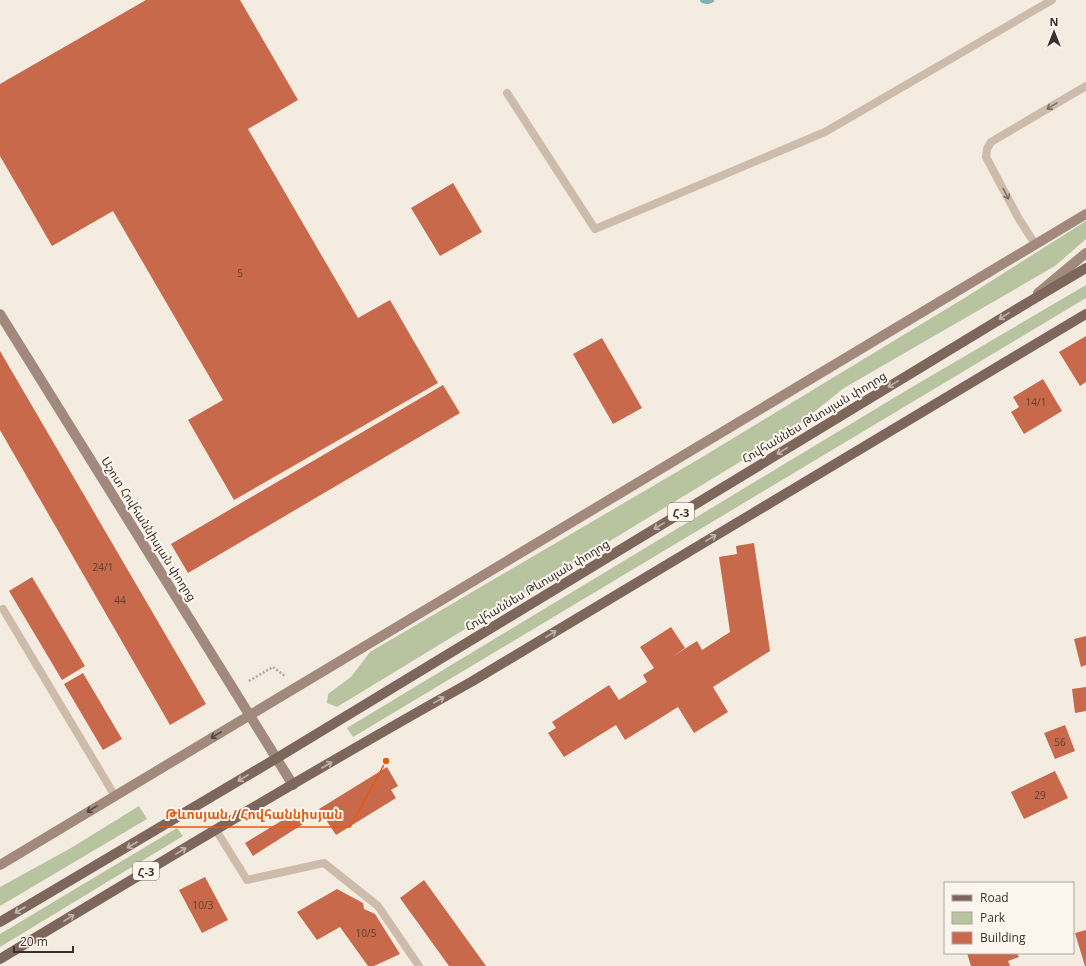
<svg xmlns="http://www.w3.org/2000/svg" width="1086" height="966" font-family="'Open Sans','Noto Sans Armenian',sans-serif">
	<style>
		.green { fill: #b8c4a0 }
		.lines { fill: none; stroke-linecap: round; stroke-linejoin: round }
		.stream { stroke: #7fb0b2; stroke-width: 6 }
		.building { fill: #c8694b }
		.path { stroke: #b9a596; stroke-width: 2.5; stroke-dasharray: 2 2; stroke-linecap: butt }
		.lane { stroke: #cdbbac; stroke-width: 8 }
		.secondary { stroke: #a18a7d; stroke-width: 10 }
		.primary { stroke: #7d675c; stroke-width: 10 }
		.oneway { stroke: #7d6f65 }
		.oneway2 { stroke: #c2b5ac }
		.oneway3 { stroke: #544640 }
		.labels { text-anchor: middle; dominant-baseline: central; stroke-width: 4; stroke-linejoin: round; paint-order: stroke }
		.number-label { font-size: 10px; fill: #5e3e33 }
		.shield { fill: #fbf5ee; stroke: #756b66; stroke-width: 1 }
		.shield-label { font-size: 11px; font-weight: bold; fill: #3b302b }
		.street-label { font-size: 12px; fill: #3b302b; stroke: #fbf5ee }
		.leader { fill: none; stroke: #e8590c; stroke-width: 1.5 }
		.callout-dot { fill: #e8590c; stroke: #fbf5ee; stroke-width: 1.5 }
		.callout-label { font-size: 13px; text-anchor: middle; font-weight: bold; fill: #e8590c; stroke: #fbf5ee; stroke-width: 4; stroke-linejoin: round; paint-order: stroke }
	</style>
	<rect width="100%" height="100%" fill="#f4ebe1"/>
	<g class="green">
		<path d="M1086,221v18l-31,27 -211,122 -55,44 -452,275 -10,-4 1,-9 23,-17 19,-25 334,-196 262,-159z"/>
		<path d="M1086,285v13l-733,439 -6,-9 560,-338z"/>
		<path d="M139,806l8,13 -147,87v-19l71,-39z"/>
		<path d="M177,828l6,8 -183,111v-13z"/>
	</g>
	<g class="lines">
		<path class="stream" d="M703,0l4,1 4,-1"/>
	</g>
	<g class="building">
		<path d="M146,0h94l58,100 -50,29 110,189 32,-18 48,83 -204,117 -46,-80 35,-20 -110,-189 -61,35 -52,-90v-72z"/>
		<path d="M453,183l29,49 -42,24 -29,-48z"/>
		<path d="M1086,336v46l-6,4 -21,-34z"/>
		<path d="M602,338l40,70 -29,16 -40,-70z"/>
		<path d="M0,351l206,353 -36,21 -170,-295z"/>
		<path d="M1043,379l19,32 -38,23 -13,-22 8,-5 -6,-10z"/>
		<path d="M443,385l17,28 -272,160 -17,-29z"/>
		<path d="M754,543l16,108 -57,36 15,25 -34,21 -16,-26 -53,33 -9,-15 -52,32 -16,-24 8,-5 -4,-6 57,-37 10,15 28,-18 -4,-7 11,-7 -14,-21 31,-20 14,21 -13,9 25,-16 5,9 28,-18 -11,-75 18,-3 -1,-8z"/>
		<path d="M32,577l53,89 -23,14 -53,-89z"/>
		<path d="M1086,636v29l-5,2 -7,-28z"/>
		<path d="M83,673l39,66 -19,11 -39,-66z"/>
		<path d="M1086,687v24l-11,2 -3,-24z"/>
		<path d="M1065,725l10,26 -20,8 -11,-26z"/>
		<path d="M387,767l11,19 -7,4 5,8 -60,37 -17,-26z"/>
		<path d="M1055,771l13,27 -44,21 -13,-27z"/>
		<path d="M296,812l7,12 -50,32 -8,-13z"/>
		<path d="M205,877l23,43 -26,13 -23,-43z"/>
		<path d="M424,880l62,86h-37l-49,-68z"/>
		<path d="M337,889l26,14 1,6 11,5 25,40 -26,12h-6l-28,-39 -23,13 -20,-28z"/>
		<path d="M1086,930v36h-1l-10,-33z"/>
		<path d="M967,953h50l2,4 -11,4 2,5h-39z"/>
	</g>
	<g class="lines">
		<path class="path" d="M249,681l24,-14 12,9"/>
		<g class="lane">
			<path d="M507,93l88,136 230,-97 227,-132"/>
			<path d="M1035,244l-16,-25 -33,-62 1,-8 4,-7 95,-56"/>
			<path d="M3,609l112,187"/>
			<path d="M216,830l31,50 77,-17 54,43 41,60"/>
		</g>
		<g class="secondary">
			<path d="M1038,293l48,-40"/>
			<path d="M0,314l293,471"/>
			<path d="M0,865l115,-69 971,-582"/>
		</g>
		<g class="primary">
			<path d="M0,922l277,-164 750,-455 59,-35"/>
			<path d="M0,959c156,-94 312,-188 471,-277l615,-368"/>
		</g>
	</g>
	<defs><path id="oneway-shaft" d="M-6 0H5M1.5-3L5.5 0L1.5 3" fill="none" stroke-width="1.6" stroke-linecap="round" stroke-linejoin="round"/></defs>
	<g class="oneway">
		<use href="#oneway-shaft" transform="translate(1052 106) rotate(149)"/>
		<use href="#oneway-shaft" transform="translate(1006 194) rotate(62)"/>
	</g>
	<g class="oneway2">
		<use href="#oneway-shaft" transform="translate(1004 316) rotate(149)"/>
		<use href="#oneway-shaft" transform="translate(893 384) rotate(149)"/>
		<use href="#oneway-shaft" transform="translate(782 451) rotate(149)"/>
		<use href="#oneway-shaft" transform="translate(659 526) rotate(149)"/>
		<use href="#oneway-shaft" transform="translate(711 538) rotate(-31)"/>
		<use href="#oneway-shaft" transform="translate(551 634) rotate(-31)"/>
		<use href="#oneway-shaft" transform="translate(439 700) rotate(-29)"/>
		<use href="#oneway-shaft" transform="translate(327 765) rotate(-30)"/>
		<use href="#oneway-shaft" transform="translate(243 778) rotate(149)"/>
		<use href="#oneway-shaft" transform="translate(132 845) rotate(150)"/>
		<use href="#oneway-shaft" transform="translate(181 851) rotate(-31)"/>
		<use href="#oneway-shaft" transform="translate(20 910) rotate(150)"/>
		<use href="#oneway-shaft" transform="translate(69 918) rotate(-31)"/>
	</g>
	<g class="oneway3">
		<use href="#oneway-shaft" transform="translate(216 735) rotate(149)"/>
		<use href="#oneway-shaft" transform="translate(92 809) rotate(149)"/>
	</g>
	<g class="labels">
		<g class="number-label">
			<text x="240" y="273">5</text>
			<text x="1036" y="402">14/1</text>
			<text x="103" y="567">24/1</text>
			<text x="120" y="600">44</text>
			<text x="1060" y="742">56</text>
			<text x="1040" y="795">29</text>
			<text x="203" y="905">10/3</text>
			<text x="366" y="933">10/5</text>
		</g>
		<g class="shield">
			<rect x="668" y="503" width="26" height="18" rx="3"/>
			<rect x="133" y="862" width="26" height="18" rx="3"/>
		</g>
		<g class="shield-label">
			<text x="681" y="512">Հ-3</text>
			<text x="146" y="871">Հ-3</text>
		</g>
		<g class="street-label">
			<text transform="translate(814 417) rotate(-31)">Հովհաննես Թևոսյան փողոց</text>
			<text transform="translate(149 529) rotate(58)">Աշոտ Հովհաննիսյան փողոց</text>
			<text transform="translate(537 585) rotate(-31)">Հովհաննես Թևոսյան փողոց</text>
		</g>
	</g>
	<path class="leader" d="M386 761L350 827H157"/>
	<circle class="callout-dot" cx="386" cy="761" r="4"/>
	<g class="callout-label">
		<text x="254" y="819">Թևոսյան / Հովհաննիսյան</text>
	</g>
	<rect x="944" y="882" width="130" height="72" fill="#fbf5ee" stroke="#aea6a0"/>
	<rect x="952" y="895" width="20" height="6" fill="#7d675c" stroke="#aea6a0"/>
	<text x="980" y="902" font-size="12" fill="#3b302b">Road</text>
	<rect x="952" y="912" width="20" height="12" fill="#b8c4a0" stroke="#aea6a0"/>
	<text x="980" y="922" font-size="12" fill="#3b302b">Park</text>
	<rect x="952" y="932" width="20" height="12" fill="#c8694b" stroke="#aea6a0"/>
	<text x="980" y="942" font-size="12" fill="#3b302b">Building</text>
	<g transform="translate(1054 32)" stroke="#fbf5ee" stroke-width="3" paint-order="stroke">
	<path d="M0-3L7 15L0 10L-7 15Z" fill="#3b302b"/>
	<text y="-6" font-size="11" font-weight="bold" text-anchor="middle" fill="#3b302b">N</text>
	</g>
	<path d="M14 946v6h59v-6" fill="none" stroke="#3b302b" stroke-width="2"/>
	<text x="20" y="946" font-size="12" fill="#3b302b" stroke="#fbf5ee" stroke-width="3" paint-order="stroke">20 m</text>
</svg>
